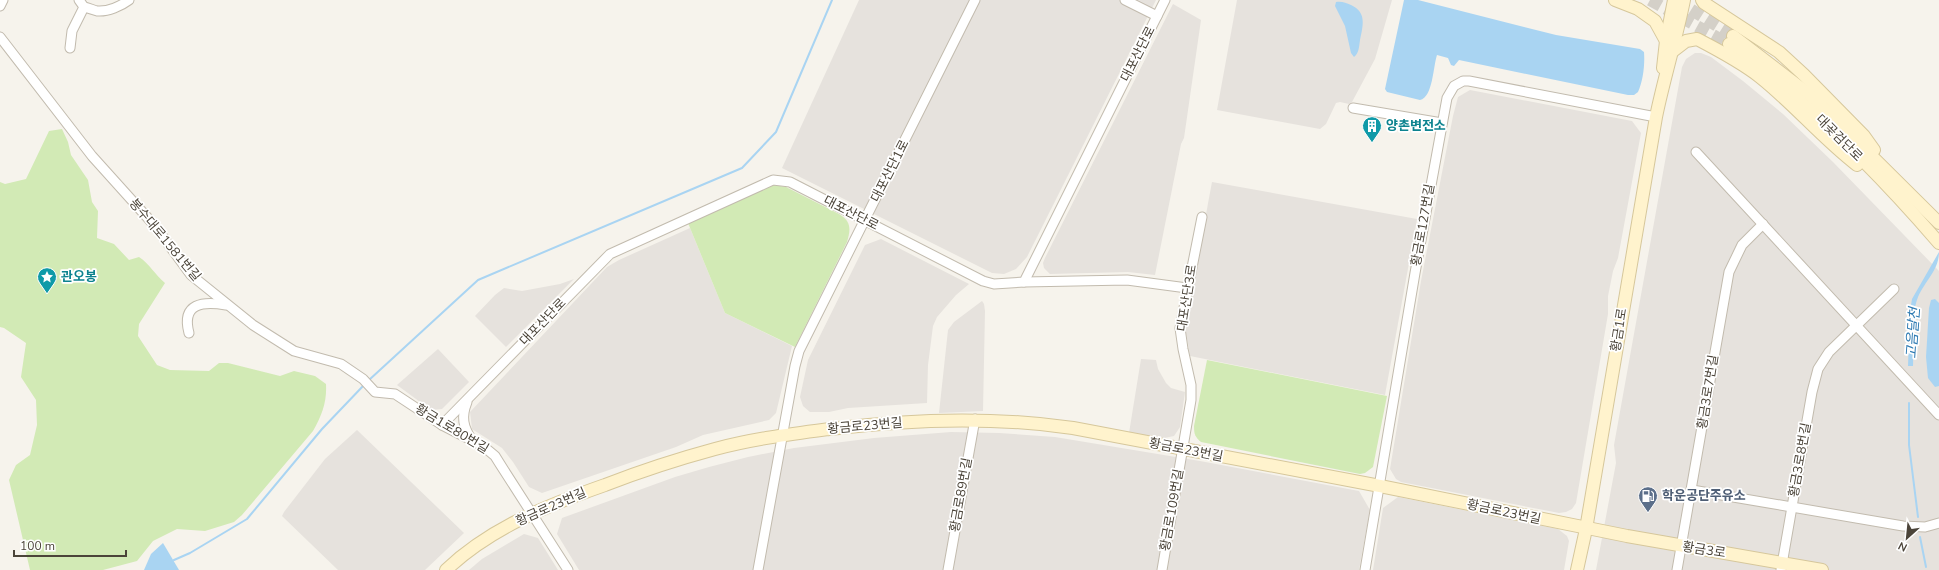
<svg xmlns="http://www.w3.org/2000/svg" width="1939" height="570" font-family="'Nunito Sans','Noto Sans KR',sans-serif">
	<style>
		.industrial { fill: #e6e2dd }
		.green { fill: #d2eab5 }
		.water { fill: #a9d4f2 }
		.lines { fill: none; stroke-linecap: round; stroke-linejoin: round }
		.stream { stroke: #a9d4f2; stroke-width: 2 }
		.secondary-tunnel { stroke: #d4d0c8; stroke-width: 12; stroke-dasharray: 12 6; stroke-linecap: butt }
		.street-casing { stroke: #c2bbae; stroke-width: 11 }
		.secondary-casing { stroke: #d6c79b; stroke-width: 14 }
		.street { stroke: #fff; stroke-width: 9 }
		.secondary { stroke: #fff3cd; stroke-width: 12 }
		.labels { text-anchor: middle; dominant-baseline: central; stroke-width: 3.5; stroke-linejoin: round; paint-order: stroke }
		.street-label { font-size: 13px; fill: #4b4439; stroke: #fff }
		.culture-label { font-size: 13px; font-weight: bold; fill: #0d838f; stroke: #fff; text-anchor: start }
		.service-label { font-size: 13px; font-weight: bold; fill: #4e5e75; stroke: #fff; text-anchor: start }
		.water-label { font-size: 14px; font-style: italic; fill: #2e7ab2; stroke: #fff }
	</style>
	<rect width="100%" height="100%" fill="#f6f3ec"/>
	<g class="industrial">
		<path d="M859,0h297l-129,257 -11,12 -12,5 -12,-1 -210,-105z"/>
		<path d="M1237,0h155l-17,59 -23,43 -3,2 -9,-2 -4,1 -10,21 -6,5 -103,-19z"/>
		<path d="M1173,4l28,16 -17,118 -3,6 -26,131 -27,-3 -78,2 -6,-6 -1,-5 2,-5z"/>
		<path d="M1695,53h6l10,4 32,24 40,33 50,48 106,109v299h-343l20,-107 -2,-18 68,-378 4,-8z"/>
		<path d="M1470,90l162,31 9,12 -23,125 -5,13 -5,25v18l-32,189 -4,6 -6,3 -7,1 -158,-31 -5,-3 -6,-10 31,-188 32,-165 5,-19z"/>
		<path d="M1212,182l205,37 -32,176 -195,-39 -5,-29z"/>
		<path d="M690,228l35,85 67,33 -16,67 -7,7 -66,15 -27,12 -134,46 -13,-6 -16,-25 -11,-14 -30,-19 -2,-17 137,-145 12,-7z"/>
		<path d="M881,239l88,45 -13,11 -19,22 -4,9 -5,39 -1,38 -79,5 -19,4h-19l-7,-6 -3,-9 8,-37 57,-115z"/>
		<path d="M574,279l-68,68 -31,-31 20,-21 9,-7 18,3 38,-7z"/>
		<path d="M982,301l2,3 1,7 -2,100 -44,2 9,-83 6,-8z"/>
		<path d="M438,349l31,33 -27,27 -11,1 -34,-25z"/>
		<path d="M1141,359l15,1 2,9 8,14 5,5 14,4 -5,35 -6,9 -10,2 -35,-5z"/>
		<path d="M357,430l107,103 -39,37h-87l-56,-54 2,-4 41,-53z"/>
		<path d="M951,432l48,1 56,4 145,24 159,30 11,19 -11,60h-780l-22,-36 5,-16 113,-41 34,-10 39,-10 46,-9 80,-10z"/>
		<path d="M1398,497l160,32 9,7 2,5 -5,29h-191l10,-62z"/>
		<path d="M524,534l14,4 20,32h-89l13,-11z"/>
	</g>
	<g class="green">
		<path d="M62,129l6,13 3,13 17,25 4,22 6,9 -1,27 17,6 15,16 10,-3c11,7 16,18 26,26l-26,41 -1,12 19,29 13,5 39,1 10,-8h9l52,13 14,-5 21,5 11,8c1,18 -4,31 -13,47l-71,84 -8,7 -29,9 -28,-2 -24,12 -16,20 -34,9h-73l-21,-90 7,-15 14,-10 7,-30 -1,-25 -15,-23 5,-34 -22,-15 -4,-1v-145l5,2 21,-5 23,-48z"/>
		<path d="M774,185l12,2 53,27c12,7 12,15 8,28l-52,105 -70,-34 -37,-90z"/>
		<path d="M1207,360l180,36 -14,71 -8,6 -5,1 -159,-32c-6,-5 -7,-8 -7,-16z"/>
	</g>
	<g class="water">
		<path d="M1404,0h14l138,35 84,14 4,3c1,13 -1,29 -6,40l-4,3h-6l-169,-35 -5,6 -3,-1 -3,-7 -11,-3c-4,12 -4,42 -17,45l-33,-8 -2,-3z"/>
		<path d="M1336,2c6,-1 10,1 15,3 16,7 12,21 9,35 -1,7 -1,13 -6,17l-3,-4 -6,-27 -10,-20z"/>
		<path d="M1939,252c0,18 -14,29 -21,45 -8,21 -4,47 -5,69h-5l2,-55 2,-12z"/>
		<path d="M1935,299l4,4v83l-4,1 -7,-9 -2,-21 3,-49 2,-8z"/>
		<path d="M163,543l16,27h-35l7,-16z"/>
	</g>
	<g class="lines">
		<g class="stream">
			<path d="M369,380l109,-100 264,-112 34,-36 56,-132"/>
			<path d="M1909,403v42l9,72"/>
			<path d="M1920,537l6,30"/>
			<path d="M174,560l16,-7 57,-34 75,-90 42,-44"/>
		</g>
		<g class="secondary-tunnel">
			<path d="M1650,0l79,44"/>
			<path d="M1676,0l57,36"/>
		</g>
		<g class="street-casing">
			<g id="street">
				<path d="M1125,0l32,16"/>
				<path d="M0,6l3,-6"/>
				<path d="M84,7c5,1 9,3 13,4 11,1 24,-5 32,-11"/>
				<path d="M0,37l92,119 63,70 36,49 62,50 41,26 47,13 22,15 12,13 20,2 47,31 41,21 12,10 5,8 68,106"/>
				<path d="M70,48l2,-17 12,-24 -5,-7"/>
				<path d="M1353,108l89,15"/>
				<path d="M1696,152l243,263"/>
				<path d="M1024,282l103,-2 60,8"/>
				<path d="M189,333c-8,-30 14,-32 37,-28"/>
				<path d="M467,402c-6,15 -4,25 5,38"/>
				<path d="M442,425l168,-171 163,-74 17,2 193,99 11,3 30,-2 141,-282"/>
				<path d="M1692,490l211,36 22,1 14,-4"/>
				<path d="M758,570l37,-204 4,-15 176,-351"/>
				<path d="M948,570l27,-151"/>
				<path d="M1162,570l29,-170v-15l-8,-36 -3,-21 22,-111"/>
				<path d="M1365,570l50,-297 32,-175 7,-12 9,-5h6l187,36"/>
				<path d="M1677,570l52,-298 13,-27 21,-21"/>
				<path d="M1781,570l31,-178 6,-23 11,-17 65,-63"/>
			</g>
		</g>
		<g class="secondary-casing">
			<g id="secondary">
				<path d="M1615,0l23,9 17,12 11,20"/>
				<path d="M1702,0l2,3 75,49 25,23 60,61 10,14"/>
				<path d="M1733,36l78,60 128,127"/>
				<path d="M1729,44c77,56 147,126 210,199"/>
				<path d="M1673,51l13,-10 11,-2c21,11 44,23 63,38 34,27 62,61 97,88"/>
				<path d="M1663,68l3,-27 8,-41"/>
				<path d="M446,570c44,-42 102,-65 159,-85 36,-14 73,-26 110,-36 37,-10 76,-15 114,-20 82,-10 162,-13 244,-1l307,58 247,50 195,34"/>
				<path d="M1577,570l9,-41 70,-412c8,-39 20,-77 28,-117"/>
			</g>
		</g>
		<use href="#street" class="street"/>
		<use href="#secondary" class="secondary"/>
	</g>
	<defs>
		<g id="building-pin" transform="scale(1)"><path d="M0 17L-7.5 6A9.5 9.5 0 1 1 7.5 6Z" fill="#0f9aa8" stroke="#fff"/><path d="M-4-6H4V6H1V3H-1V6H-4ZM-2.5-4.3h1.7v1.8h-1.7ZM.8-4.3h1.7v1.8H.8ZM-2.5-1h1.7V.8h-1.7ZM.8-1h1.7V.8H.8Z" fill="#fff"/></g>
		<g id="sight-pin" transform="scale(1)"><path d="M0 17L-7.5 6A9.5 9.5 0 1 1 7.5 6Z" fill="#0f9aa8" stroke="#fff"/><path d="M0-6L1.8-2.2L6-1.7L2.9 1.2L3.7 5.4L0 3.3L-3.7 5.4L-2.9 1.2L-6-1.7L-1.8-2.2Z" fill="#fff"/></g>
		<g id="fuel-pin" transform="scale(1)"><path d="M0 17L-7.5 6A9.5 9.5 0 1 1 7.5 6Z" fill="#5c6f8a" stroke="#fff"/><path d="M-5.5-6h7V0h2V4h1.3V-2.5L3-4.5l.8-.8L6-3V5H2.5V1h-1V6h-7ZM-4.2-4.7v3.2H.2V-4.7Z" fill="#fff"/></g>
	</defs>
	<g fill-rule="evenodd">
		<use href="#building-pin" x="1372" y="126"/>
		<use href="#sight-pin" x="47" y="277"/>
		<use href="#fuel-pin" x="1648" y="496"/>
	</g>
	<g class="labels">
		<g class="street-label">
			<text transform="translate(1138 54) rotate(-63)">대포산단로</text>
			<text transform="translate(1839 138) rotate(45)">대곶검단로</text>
			<text transform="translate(890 171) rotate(-63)">대포산단1로</text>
			<text transform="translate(851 213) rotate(27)">대포산단로</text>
			<text transform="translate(1423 225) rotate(-80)">황금로127번길</text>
			<text transform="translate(165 240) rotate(50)">봉수대로1581번길</text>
			<text transform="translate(1187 298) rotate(-81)">대포산단3로</text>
			<text transform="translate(543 322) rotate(-46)">대포산단로</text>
			<text transform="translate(1619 330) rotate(-81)">황금1로</text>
			<text transform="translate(1708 392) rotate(-81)">황금3로7번길</text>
			<text transform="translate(865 426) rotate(-5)">황금로23번길</text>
			<text transform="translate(452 429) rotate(31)">황금1로80번길</text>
			<text transform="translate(1186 450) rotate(11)">황금로23번길</text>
			<text transform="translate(1800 460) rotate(-80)">황금3로8번길</text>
			<text transform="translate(961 495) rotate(-80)">황금로89번길</text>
			<text transform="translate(551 507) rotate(-24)">황금로23번길</text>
			<text transform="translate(1172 510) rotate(-80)">황금로109번길</text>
			<text transform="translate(1504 512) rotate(12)">황금로23번길</text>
			<text transform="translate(1704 550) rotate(9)">황금3로</text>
		</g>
		<g class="culture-label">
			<text x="1386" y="126">양촌변전소</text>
			<text x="61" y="277">관오봉</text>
		</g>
		<g class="service-label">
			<text x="1662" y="496">학운공단주유소</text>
		</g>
		<g class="water-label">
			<text transform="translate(1913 333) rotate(-86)">고음달천</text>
		</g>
	</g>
	<g transform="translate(1907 538) rotate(207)" stroke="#ffffff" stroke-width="3" paint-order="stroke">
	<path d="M0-3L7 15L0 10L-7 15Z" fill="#4b4439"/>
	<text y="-6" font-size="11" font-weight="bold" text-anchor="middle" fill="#4b4439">N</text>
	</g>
	<path d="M14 550v6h112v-6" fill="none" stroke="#4b4439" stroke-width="2"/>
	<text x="20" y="550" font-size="12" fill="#4b4439" stroke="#ffffff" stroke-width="3" paint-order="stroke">100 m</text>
</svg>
